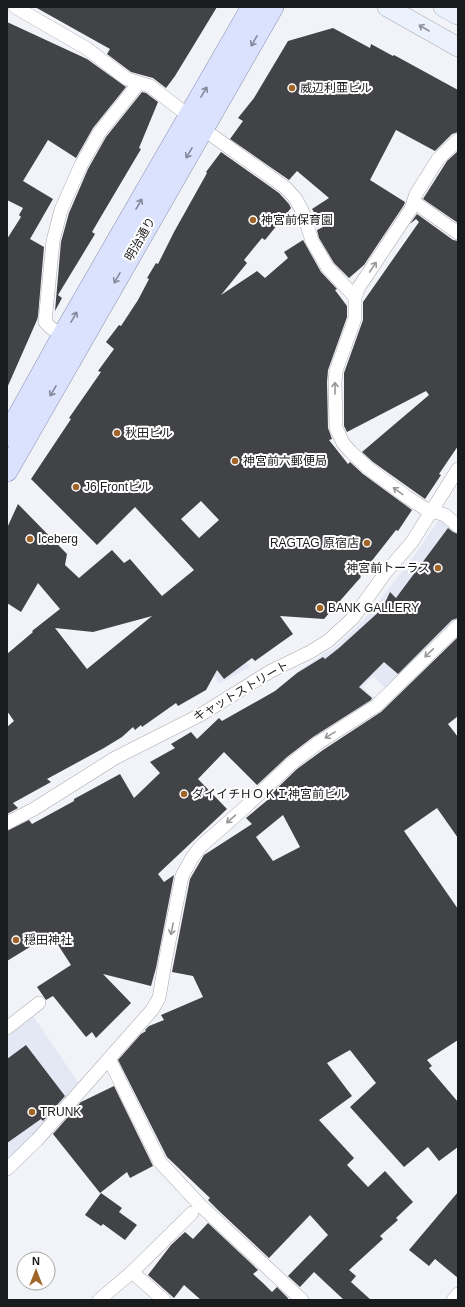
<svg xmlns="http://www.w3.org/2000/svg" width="465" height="1307" font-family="Helvetica,'Noto Sans JP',sans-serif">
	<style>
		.built { fill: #e4e8f4 }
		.building { fill: #424347; fill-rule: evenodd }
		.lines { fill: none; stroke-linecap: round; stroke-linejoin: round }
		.street-casing { stroke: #a9aaaf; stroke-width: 14 }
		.secondary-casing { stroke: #a9aaaf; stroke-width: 20 }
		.primary-casing { stroke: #8790af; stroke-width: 22 }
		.street { stroke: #fff; stroke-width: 13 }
		.secondary { stroke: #ecf1fe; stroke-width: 19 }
		.primary { stroke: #dae2fe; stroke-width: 21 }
		.oneway { stroke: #8e9199 }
		.oneway2 { stroke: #848899 }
		.oneway3 { stroke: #989899 }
		.poi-dot { fill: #a16428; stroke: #fff; stroke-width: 1.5 }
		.labels { text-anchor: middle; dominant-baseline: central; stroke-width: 4; stroke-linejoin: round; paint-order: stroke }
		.poi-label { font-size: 12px; fill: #1a1b1d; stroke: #fff; text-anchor: start }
		.street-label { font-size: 12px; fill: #1a1b1d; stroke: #fff }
	</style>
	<rect width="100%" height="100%" fill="#f1f3f8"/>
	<g class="built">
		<path d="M440,518l18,15v86l-73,69 -12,-12 -11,11 13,11 -10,9 -12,8h-3l-25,-26 -4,3 -23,-21 38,-25 22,-20 19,-22 37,-48z"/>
		<path d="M236,649l14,18 -31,17 -9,-16z"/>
		<path d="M33,1016l47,69 -73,78v-126z"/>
	</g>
	<g class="building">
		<path d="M35,7h182l-42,69 -9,12 -13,-10 -22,-6 -24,-18 3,-5z"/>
		<path d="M7,22l80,37 39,28 -33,41 -17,30 -28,-18 -25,41 30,18 -23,40 14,8 -6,69 -1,4 -30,68v-149l14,-22 -2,-2 4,-7 -16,-8z"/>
		<path d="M333,28l37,20 1,-4 22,12 1,-1 64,35v42l-6,2 -17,17 -39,-21 -26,50 35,22 -1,3 -40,60 -15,13 -15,-15 -15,-25 -2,-8 6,-3 -11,-18 17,-11 -32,-27 -8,9 -59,-41 13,-18 -5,-3 16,-20 34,-57z"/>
		<path d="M142,92l4,1 12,9 -19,46 2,1 -42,71 -7,12 3,2 -37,61 4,3 -7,13 6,-69 8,-29 19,-44 18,-32z"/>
		<path d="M458,151v72l-35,-24 24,-38z"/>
		<path d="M221,152l58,41 10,11 2,4 -26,32 -3,-2 -18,22 3,3 -26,32 36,-24 8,7 23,-20 -4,-6 19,-12 18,32 16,17 -2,1 12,16v11l-19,53 -1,12 1,46 4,11 -3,1 19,24 2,-2 13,12 49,36 -14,21 -2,-1 -36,46 1,1 -37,42 -44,-3 13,18 -38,27 -3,-3 -28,21 -7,-9 -11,20 -28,16 -2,-3 -34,24 -1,-2 -6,5 -2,-3 -11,10 -18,11 -57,31 4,3 -38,21 5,5 -11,6v-87l7,-6 -7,-10v-57l26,-22 -1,-1 28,-22 -22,-26 -17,29 -14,-9v-75l11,-24 49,50 -2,11 14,13 33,-28 12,13 6,-4 32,37 32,-26 -59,-63 -38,38 -66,-66 40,-60 -2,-1 32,-46 -3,-1 16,-22 -8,-7 13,-17 2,1 17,-26 11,-21 -2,-1 9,-15 2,1 16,-32 33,-59 -1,-1zM201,501l18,19 -20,18 -18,-19zM152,616l-65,53 -32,-41 38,4z"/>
		<path d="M417,214l36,26 5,1v205l-19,28 2,1 -16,24 -52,-37 -11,-10 67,-57 -3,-4 -79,41 -3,-6v-53l19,-53v-18l56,-80 -3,-3 -6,5z"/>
		<path d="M448,528l5,4 5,2v84l-6,2 -54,54 -14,-12 -25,25 13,11 -1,2 -58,37 -26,20 -30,28 -33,-33 -26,27 29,30 -69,65 6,8 10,-7 -18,93 -5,18 -48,-12 28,29 -35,35 -4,-6 -6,5 -33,-41 -7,4 -9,-13 34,-22 -20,-31 -44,27v-130l22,-11 3,4 42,-23v-2l46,-25 14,24 26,-25 -10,-11 25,-14 -4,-4 20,-12 6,7 22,-21 3,3 53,-30 22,-18 26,-16 2,2 14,-11 43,-39 8,-17 6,6z"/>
		<path d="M458,637v79l-10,8 10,13v101l-21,-30 -33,23 54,78v131l-31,20 5,6 -3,2 29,34v45l-19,14 -11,-14 -24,20 -54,-60 26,-24 -26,-33 -23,13 25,33 -33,24 35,38 -7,7 21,22 17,-16 28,31 -17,16 2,2 -18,16 3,3 -34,31 7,6 -5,6 20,18h-27l-30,-28 -14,15 -12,-11 40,-41 -18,-20 -41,43 -50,-47 -11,-11 2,-2 -43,-41 -49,-97 23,-26 5,-3 -1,-1 4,-4 15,-6 -3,-5 42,-18 -10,-21 -21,-4 18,-93 14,-24 48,-31 -6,-6 24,-20 -2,-1 29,-28 26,-19 58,-38zM283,815l17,32 -27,14 -17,-24z"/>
		<path d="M26,1045l39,51 -22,25 -2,-2 -34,24v-84z"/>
		<path d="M114,1086l39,80 -23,12 -3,-6 -27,21 -47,-59 28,-32z"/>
		<path d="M458,1192v86l-23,-19 -6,7 -20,-16z"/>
		<path d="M101,1193l21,15 -3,4 18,13 -12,15 -22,-16 -2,2 -16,-11z"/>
		<path d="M208,1223l50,47 -5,4 10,9 9,9 5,-5 11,11 -1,2h-86l-17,-15 -10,13 -26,-23 23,-30 14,-13 8,7z"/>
	</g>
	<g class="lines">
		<g class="street-casing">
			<g id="street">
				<path d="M15,7l71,41 41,31 23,7 39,30"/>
				<path d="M203,129l83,59 10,11 8,16 8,26 16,27 27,29"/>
				<path d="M458,140l-20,19 -22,35 -5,15 -52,78 -4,10v21l-19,53 -1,11 1,46 7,15 8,9 17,16 39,29 17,11 21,7 13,11"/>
				<path d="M414,202l44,31"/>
				<path d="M63,335l-12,-7 -6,-6 8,-81 8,-31 20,-45 18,-32 40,-50"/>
				<path d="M7,823l27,-14 81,-51 87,-44 69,-43 39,-19 18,-11 25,-23 33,-46 26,-30 46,-73"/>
				<path d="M7,1028l32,-25"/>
				<path d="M109,1059l51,103 40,43 102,95"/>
				<path d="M7,1169l30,-29 115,-130 7,-12 7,-41 16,-81 10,-18 9,-12 40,-35 51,-48 26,-20 58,-37 82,-80"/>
				<path d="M132,1272l32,28"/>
				<path d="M99,1300l33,-28 60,-59"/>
				<path d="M453,1300l5,-6"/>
			</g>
		</g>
		<g class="secondary-casing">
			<g id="secondary">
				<path d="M387,7l71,40"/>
				<path d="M443,7l15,8"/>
			</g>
		</g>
		<g class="primary-casing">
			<g id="primary">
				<path d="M7,436l56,-101 189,-328"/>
				<path d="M7,471l266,-464"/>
			</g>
		</g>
		<use href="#street" class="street"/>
		<use href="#secondary" class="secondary"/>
		<use href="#primary" class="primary"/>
	</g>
	<defs><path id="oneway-shaft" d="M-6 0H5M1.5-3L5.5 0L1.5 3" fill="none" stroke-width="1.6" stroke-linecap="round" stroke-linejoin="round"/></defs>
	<use class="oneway" href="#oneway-shaft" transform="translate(424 28) rotate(-150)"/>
	<g class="oneway2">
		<use href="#oneway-shaft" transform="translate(254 41) rotate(120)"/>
		<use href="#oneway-shaft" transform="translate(204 92) rotate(-59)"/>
		<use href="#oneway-shaft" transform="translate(189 153) rotate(120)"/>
		<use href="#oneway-shaft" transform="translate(139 204) rotate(-60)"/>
		<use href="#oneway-shaft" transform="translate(117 278) rotate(120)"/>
		<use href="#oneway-shaft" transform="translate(74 317) rotate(-60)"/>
		<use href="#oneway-shaft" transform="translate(53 391) rotate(120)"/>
	</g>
	<g class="oneway3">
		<use href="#oneway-shaft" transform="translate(373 267) rotate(-56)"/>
		<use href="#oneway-shaft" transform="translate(335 388) rotate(-90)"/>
		<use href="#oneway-shaft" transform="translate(398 491) rotate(-144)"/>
		<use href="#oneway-shaft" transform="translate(429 653) rotate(136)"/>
		<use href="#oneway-shaft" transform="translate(330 735) rotate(148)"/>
		<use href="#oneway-shaft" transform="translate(231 819) rotate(139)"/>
		<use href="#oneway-shaft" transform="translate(172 929) rotate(101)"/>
	</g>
	<g class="poi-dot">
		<circle cx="292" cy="88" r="4"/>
		<circle cx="253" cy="220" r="4"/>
		<circle cx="117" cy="433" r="4"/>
		<circle cx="235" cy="461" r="4"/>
		<circle cx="76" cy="487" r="4"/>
		<circle cx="30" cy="539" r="4"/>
		<circle cx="367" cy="543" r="4"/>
		<circle cx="438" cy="568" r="4"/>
		<circle cx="320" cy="608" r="4"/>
		<circle cx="184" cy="794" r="4"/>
		<circle cx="16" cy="940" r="4"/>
		<circle cx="32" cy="1112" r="4"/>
	</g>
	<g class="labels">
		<g class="poi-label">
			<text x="300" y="88">威辺利亜ビル</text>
			<text x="261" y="220">神宮前保育園</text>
			<text x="125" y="433">秋田ビル</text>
			<text x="243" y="461">神宮前六郵便局</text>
			<text x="84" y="487">J6 Frontビル</text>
			<text x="38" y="539">Iceberg</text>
			<text x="359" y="543" text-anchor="end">RAGTAG 原宿店</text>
			<text x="430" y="568" text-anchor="end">神宮前トーラス</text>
			<text x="328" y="608">BANK GALLERY</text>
			<text x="192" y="794">ダイイチＨＯＫＩ神宮前ビル</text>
			<text x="24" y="940">穏田神社</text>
			<text x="40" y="1112">TRUNK</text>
		</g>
		<g class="street-label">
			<text transform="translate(140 239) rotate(-60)">明治通り</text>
			<text transform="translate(241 691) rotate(-30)">キャットストリート</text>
		</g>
	</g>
	<rect width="465" height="1307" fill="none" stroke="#1a1b1d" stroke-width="16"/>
	<g transform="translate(36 1271)"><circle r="19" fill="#ffffff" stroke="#a3a4a5"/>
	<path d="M0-3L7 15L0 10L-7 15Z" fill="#a16428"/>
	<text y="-6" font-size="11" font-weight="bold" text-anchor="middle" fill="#1a1b1d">N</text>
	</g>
</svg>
